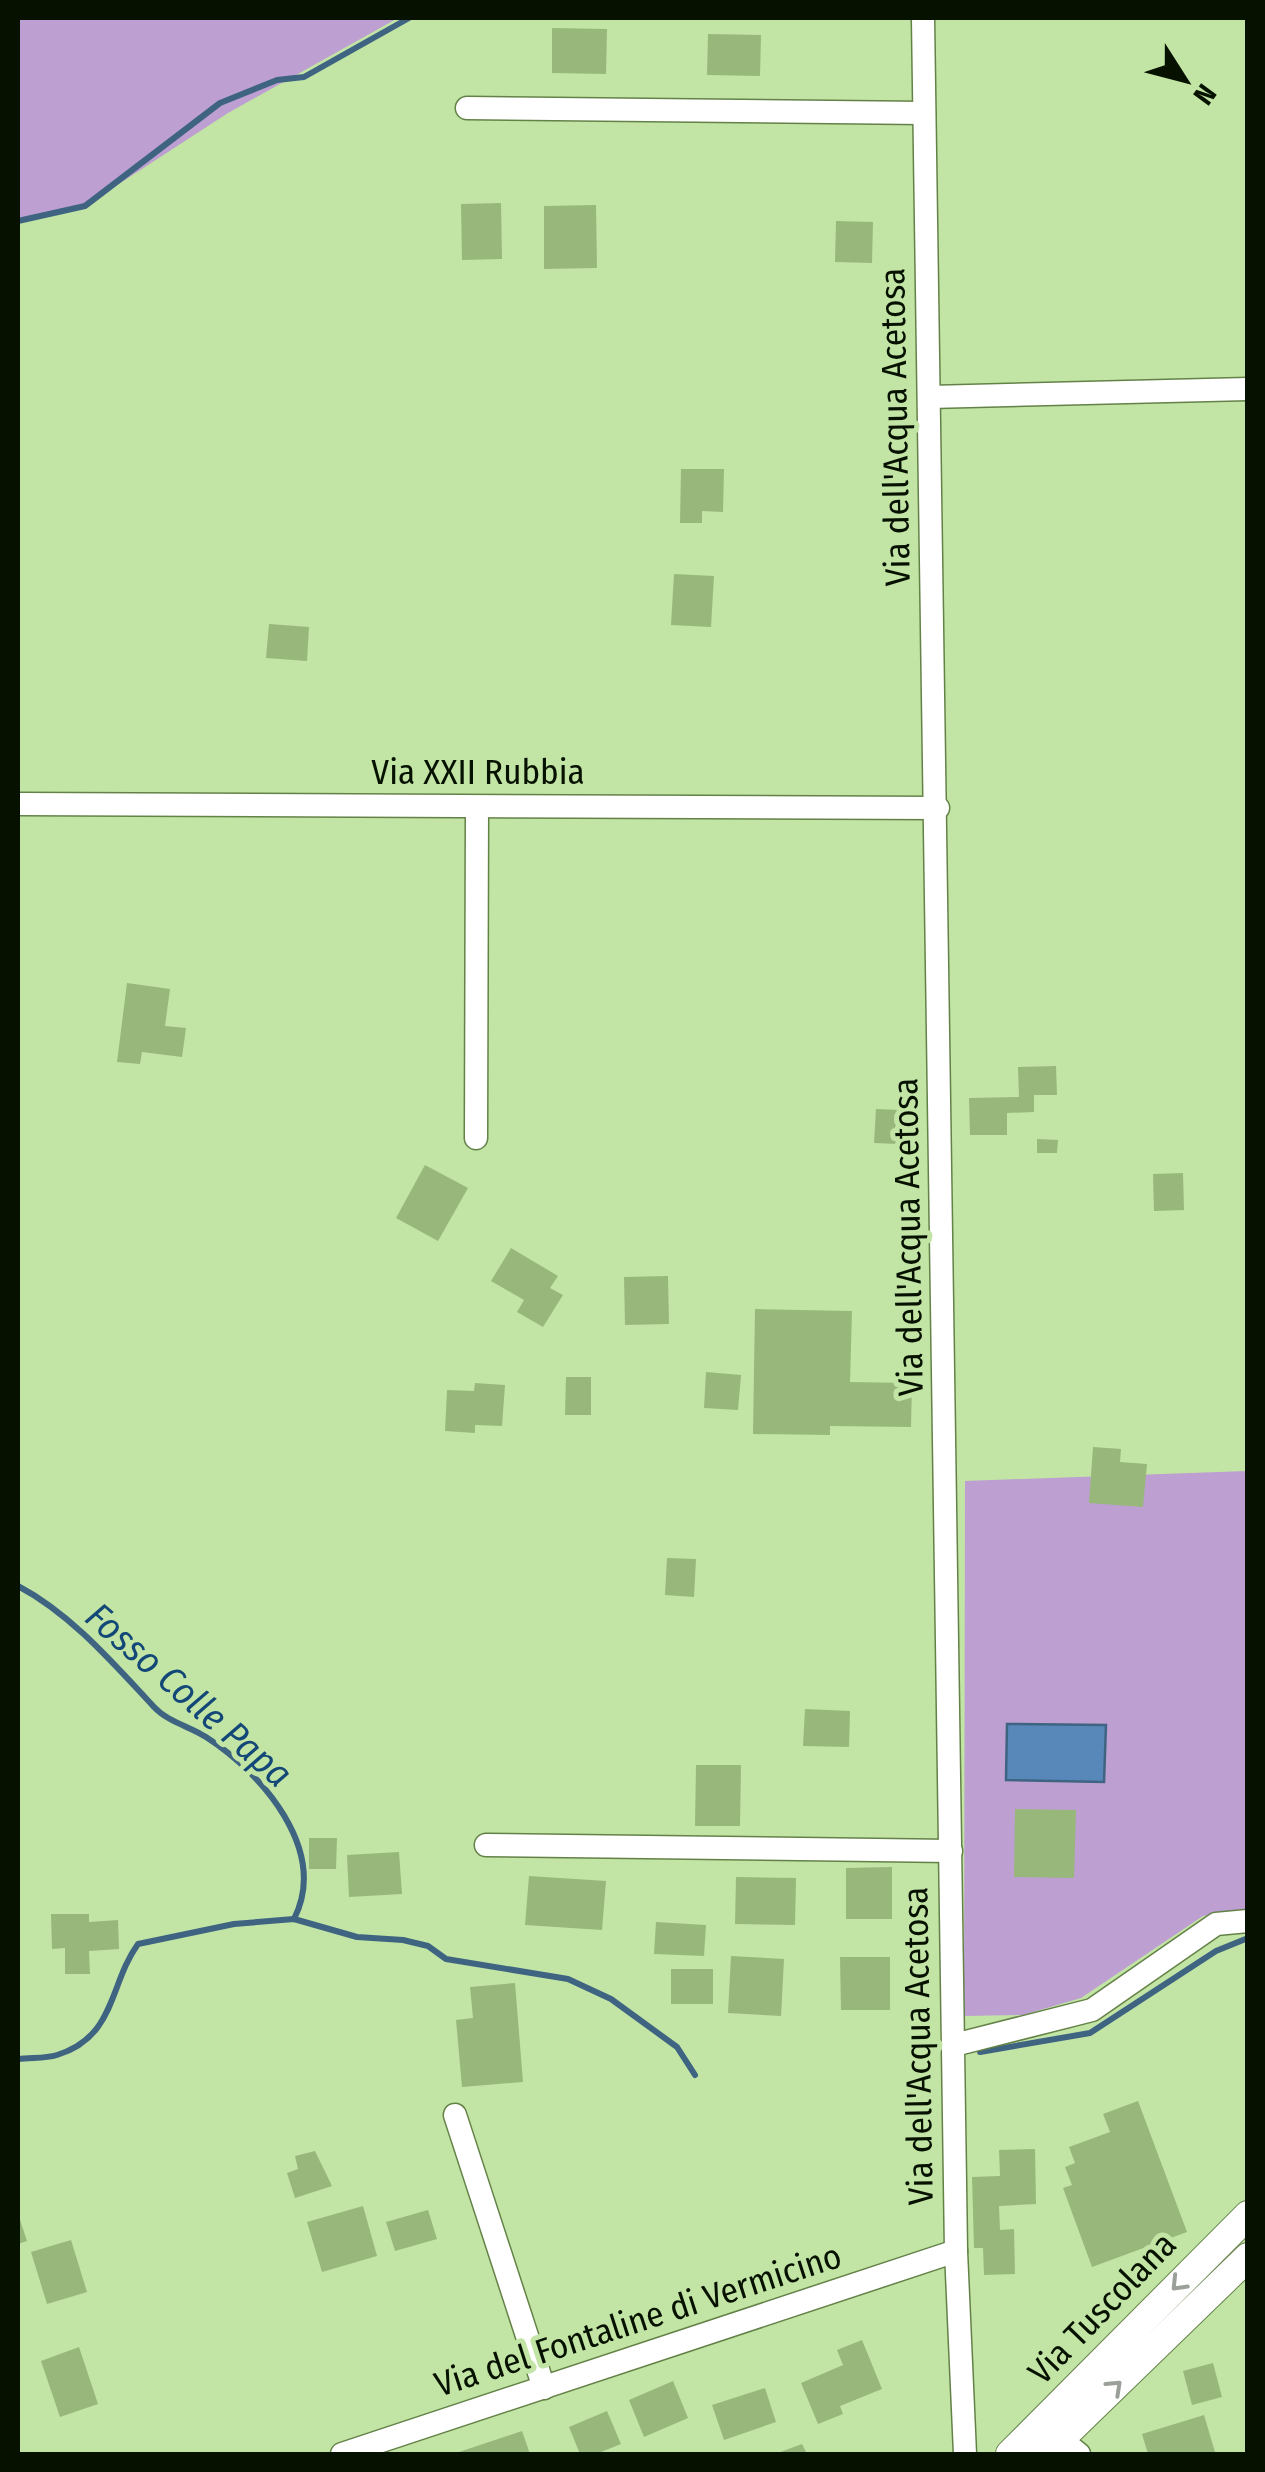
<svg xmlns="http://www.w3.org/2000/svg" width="1265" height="2472" font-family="'Fira Sans Condensed',sans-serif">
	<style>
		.green { fill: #bd9fd2 }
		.water { fill: #5887b9; stroke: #3f6482; stroke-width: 2.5 }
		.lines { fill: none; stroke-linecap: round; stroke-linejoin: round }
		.stream { stroke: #3f6482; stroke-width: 6 }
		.building { fill: #97b87a }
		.minor-casing { stroke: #648248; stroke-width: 25 }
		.major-casing { stroke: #648248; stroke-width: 30 }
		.minor { stroke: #fff; stroke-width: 22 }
		.major { stroke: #fff; stroke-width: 28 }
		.oneway { stroke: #9ba099 }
		.labels { text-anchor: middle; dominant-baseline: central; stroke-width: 10; stroke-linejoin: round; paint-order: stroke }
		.street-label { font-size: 35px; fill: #061100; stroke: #c2e4a5 }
		.water-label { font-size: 38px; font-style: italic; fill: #134777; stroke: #c2e4a5 }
	</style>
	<rect width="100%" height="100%" fill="#c2e4a5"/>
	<g class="green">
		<path d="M18,18h380l-170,95 -143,93 -67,15z"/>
		<path d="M1247,1471v438l-44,7 -122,82 -58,17 -59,1 1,-535z"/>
	</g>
	<path class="water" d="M1007,1724l99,1 -2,57 -98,-2z"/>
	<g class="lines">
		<g class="stream">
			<path d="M18,221l67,-15 135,-103 57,-23 27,-3 105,-59"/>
			<path d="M18,1586c53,28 95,77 136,121 14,15 35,19 52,30 56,36 123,113 88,182"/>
			<path d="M980,2052l110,-19 126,-82 32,-13"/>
			<path d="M18,2059c13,-2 26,0 39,-4 59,-18 52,-71 81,-111l96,-20 60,-5 63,18 46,3 25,6 18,13 122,20 43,20 66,48 18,28"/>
		</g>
	</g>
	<g class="building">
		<path d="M552,28l55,1 -1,45 -54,-1z"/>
		<path d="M708,34l53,1 -1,41 -53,-1z"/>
		<path d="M501,203l1,56 -40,1 -1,-56z"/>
		<path d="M596,205l1,63 -53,1v-63z"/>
		<path d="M836,221l37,1 -1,41 -37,-1z"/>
		<path d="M681,469h43l-1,43 -21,-1v12h-22z"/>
		<path d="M674,574l40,2 -3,51 -40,-2z"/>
		<path d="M269,624l40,3 -2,34 -41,-3z"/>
		<path d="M127,983l43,6 -5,37 21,2 -4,29 -40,-5 -2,12 -23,-2z"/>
		<path d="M1056,1066l1,29h-23v17l-27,1v22h-37l-1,-37 50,-1 -1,-30z"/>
		<path d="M876,1109l24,1 -2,34 -24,-1z"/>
		<path d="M1037,1139l21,1 -1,13h-20z"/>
		<path d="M425,1165l43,23 -30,53 -42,-23z"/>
		<path d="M1183,1173l1,37 -30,1 -1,-37z"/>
		<path d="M511,1248l47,28 -8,12 13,7 -20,32 -26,-15 7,-12 -33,-19z"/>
		<path d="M668,1276l1,48 -44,1 -1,-48z"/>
		<path d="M755,1309l97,2 -2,71 62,1 -1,44 -81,-1v9l-77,-1z"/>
		<path d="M706,1372l35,3 -3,35 -34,-2z"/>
		<path d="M566,1377h25v38h-26z"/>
		<path d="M475,1383l30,2 -3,41 -27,-1v8l-30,-2 2,-41 27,1z"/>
		<path d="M1093,1447l28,2 -1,13 27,2 -4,43 -54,-4z"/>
		<path d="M667,1558l29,1 -2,38 -29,-2z"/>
		<path d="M805,1709l45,2 -1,36 -46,-1z"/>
		<path d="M696,1765h45l-1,61h-45z"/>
		<path d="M1015,1809l61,1 -2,68 -60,-1z"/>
		<path d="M309,1838h28l-1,31h-27z"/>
		<path d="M399,1852l3,42 -53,3 -2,-42z"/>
		<path d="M892,1867v52h-46v-51z"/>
		<path d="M529,1876l77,5 -4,49 -77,-5z"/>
		<path d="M736,1877l60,1 -1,47 -60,-1z"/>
		<path d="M51,1914h38v8l29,-2 1,29 -30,2 1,23h-25v-26l-13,1z"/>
		<path d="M656,1922l50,3 -2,31 -50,-2z"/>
		<path d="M731,1956l53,3 -3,57 -53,-3z"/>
		<path d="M840,1957h50v53h-49z"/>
		<rect x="671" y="1969" width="42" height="35"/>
		<path d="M515,1983l8,99 -61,5 -6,-67 17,-2 -3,-31z"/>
		<path d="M1138,2101l49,131 -95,35 -29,-79 9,-3 -7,-18 10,-4 -6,-16 41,-15 -7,-18z"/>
		<path d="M1035,2149l1,55 -37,2 1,24 14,-1 1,45 -31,1 -1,-27h-9l-2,-71 28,-1 -1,-26z"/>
		<path d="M315,2151l17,35 -37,12 -8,-25 11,-4 -3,-13z"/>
		<path d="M363,2206l14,50 -55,16 -15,-50z"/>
		<path d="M428,2210l9,29 -42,12 -9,-29z"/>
		<path d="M18,2214l9,27 -9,3z"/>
		<path d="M71,2240l16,52 -40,12 -16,-52z"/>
		<path d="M862,2340l20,49 -42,17 3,8 -25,10 -17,-41 42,-18 -6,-15z"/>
		<path d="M79,2347l19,57 -38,13 -19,-56z"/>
		<path d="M1213,2363l9,34 -30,8 -9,-34z"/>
		<path d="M673,2381l15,37 -44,19 -15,-37z"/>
		<path d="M765,2388l11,34 -52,18 -12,-35z"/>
		<path d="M607,2411l14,33 -25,10h-16l-11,-27z"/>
		<path d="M1204,2415l11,37 -67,2 -6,-20z"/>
		<path d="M522,2431l8,23h-77z"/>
		<path d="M802,2444l5,10h-32z"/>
	</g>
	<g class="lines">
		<g class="minor-casing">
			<g id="minor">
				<path d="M923,18l33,2233 9,203"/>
				<path d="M467,108l457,5"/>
				<path d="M930,397l318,-8"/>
				<path d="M18,804l920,4"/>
				<path d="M476,1138l1,-331"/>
				<path d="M486,1845l465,6"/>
				<path d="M954,2045l138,-35 124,-86 32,-3"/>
				<path d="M455,2115l89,273"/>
				<path d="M1048,2429l31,25"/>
				<path d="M342,2454l614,-203"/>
			</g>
		</g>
		<g class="major-casing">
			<g id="major">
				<path d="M1010,2454l238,-239"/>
				<path d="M1045,2454l203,-197"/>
			</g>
		</g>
		<use href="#minor" class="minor"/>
		<use href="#major" class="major"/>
	</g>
	<defs><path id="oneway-chevron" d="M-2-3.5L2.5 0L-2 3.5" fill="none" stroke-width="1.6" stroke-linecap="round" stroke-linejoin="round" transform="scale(2.5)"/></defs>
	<g class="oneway">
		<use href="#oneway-chevron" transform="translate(1178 2284) rotate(134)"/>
		<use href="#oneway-chevron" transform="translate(1115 2387) rotate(-43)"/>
	</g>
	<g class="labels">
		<g class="street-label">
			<text transform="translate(895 427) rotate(-91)">Via dell'Acqua Acetosa</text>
			<text x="478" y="772">Via XXII Rubbia</text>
			<text transform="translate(908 1237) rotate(-91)">Via dell'Acqua Acetosa</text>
			<text transform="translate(918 2046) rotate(-91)">Via dell'Acqua Acetosa</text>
			<text transform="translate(1102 2308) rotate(-46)">Via Tuscolana</text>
			<text transform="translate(638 2320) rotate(-18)">Via del Fontaline di Vermicino</text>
		</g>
		<g class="water-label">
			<text transform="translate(189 1695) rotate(41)">Fosso Colle Papa</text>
		</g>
	</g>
	<rect width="1265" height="2472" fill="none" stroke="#061100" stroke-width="40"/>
	<g transform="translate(1185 80) rotate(126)" stroke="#c2e4a5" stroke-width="8" paint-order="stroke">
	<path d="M0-8L18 38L0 25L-18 38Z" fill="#061100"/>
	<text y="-15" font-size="28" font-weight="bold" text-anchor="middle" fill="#061100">N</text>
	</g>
</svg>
